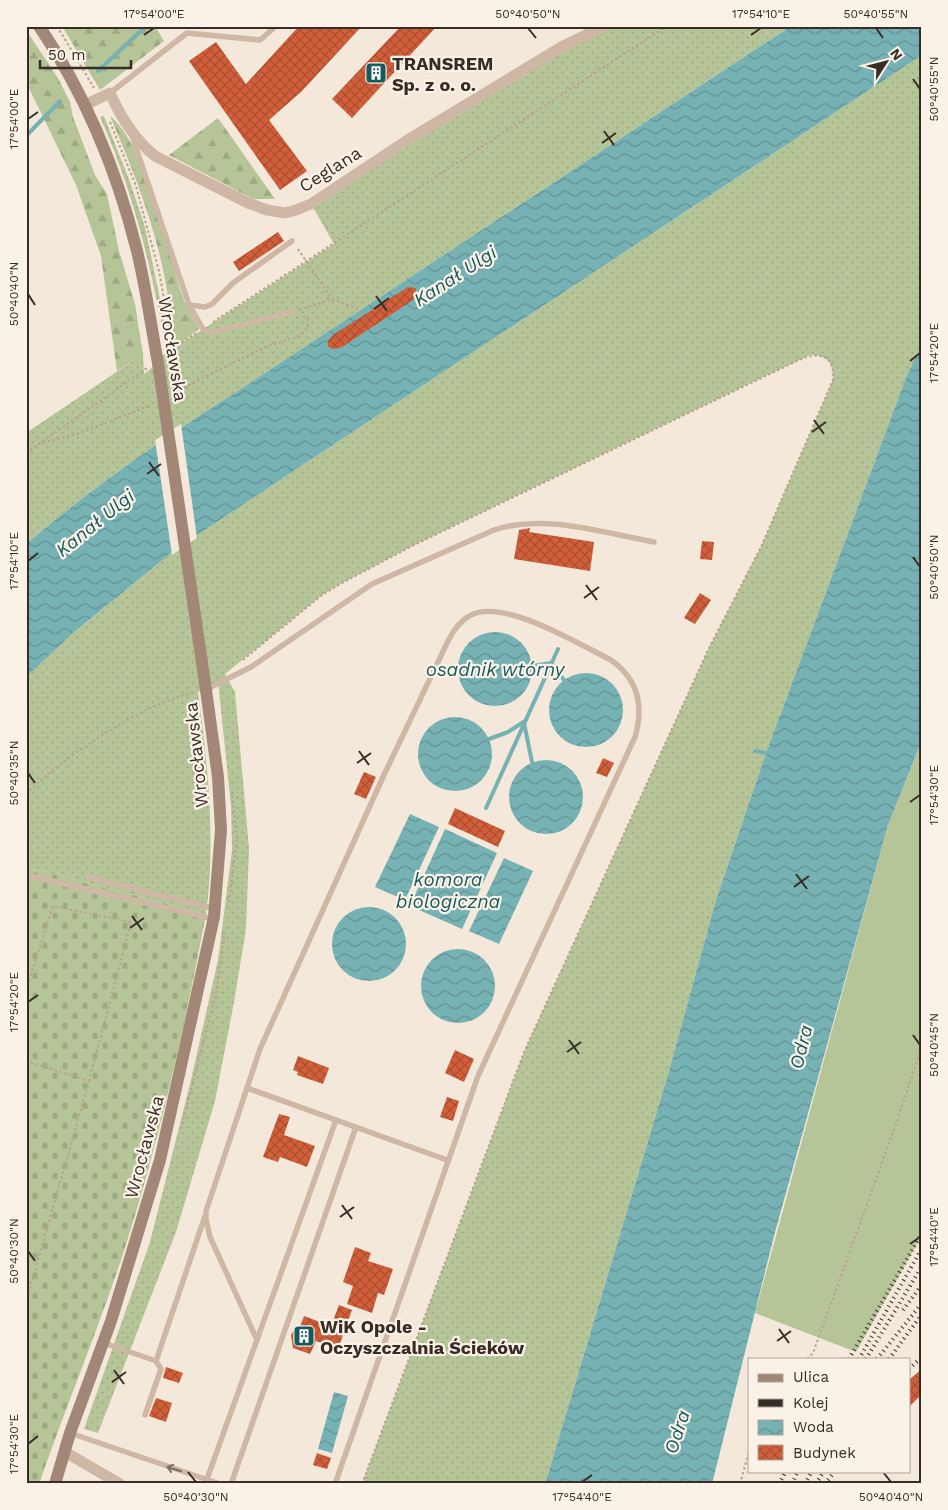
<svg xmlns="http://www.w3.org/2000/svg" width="948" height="1510" font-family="'Work Sans',sans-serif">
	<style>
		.grass { fill: url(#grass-dots) }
		.forest { fill: url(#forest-firs) }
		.cemetery { fill: url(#cemetery-stones) }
		.garden { fill: #b6c598 }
		.water { fill: url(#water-waves) }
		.pier { fill: #f4e8da }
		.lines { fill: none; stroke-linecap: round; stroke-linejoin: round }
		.stream { stroke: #76b2b4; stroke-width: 4 }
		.building { fill: url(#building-cross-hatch) }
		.path { stroke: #baa18e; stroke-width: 2; stroke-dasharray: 2.5 2.5; stroke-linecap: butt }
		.service { stroke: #ceb7a4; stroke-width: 5.5 }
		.minor { stroke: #ceb7a4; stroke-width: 11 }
		.secondary { stroke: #a28676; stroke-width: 12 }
		.rail { stroke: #382c27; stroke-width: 4; stroke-dasharray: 1 4; stroke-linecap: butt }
		.secondary-bridge { stroke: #a28676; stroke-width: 12 }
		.oneway { stroke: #7c6b5f }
		.ticks { fill: none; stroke: #382c27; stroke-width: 2 }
		.labels { text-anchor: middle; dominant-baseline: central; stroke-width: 4.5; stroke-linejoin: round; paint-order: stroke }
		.poi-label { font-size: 18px; font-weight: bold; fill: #382c27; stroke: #fbf2e7; text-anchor: start }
		.street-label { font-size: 18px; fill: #382c27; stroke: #fbf2e7 }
		.water-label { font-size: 19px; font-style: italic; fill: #18595e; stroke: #fbf2e7 }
		.neatline { fill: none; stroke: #382c27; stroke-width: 2 }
		.ticks-label { font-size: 12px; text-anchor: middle; fill: #382c27 }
	</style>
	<defs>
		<pattern id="grass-dots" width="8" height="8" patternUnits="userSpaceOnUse" patternTransform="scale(1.25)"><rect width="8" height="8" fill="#b6c598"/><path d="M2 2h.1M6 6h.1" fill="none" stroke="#9da983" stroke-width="1.8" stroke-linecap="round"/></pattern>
		<pattern id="forest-firs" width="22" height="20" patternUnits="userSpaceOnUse" patternTransform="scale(1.25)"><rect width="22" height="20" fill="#b6c598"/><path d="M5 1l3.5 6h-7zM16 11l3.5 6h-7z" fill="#9da983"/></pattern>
		<pattern id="cemetery-stones" width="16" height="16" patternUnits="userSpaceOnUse" patternTransform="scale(1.25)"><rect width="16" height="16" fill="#b6c598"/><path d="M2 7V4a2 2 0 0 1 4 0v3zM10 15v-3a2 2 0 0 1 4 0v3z" fill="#9da983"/></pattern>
		<pattern id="water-waves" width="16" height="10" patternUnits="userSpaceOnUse" patternTransform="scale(1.25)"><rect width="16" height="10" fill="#76b2b4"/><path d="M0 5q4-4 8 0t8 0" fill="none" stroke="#629192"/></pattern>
		<pattern id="building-cross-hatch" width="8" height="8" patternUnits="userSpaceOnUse" patternTransform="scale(1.25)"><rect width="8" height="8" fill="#d25f3a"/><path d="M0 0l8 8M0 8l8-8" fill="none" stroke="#ab4f31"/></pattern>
	</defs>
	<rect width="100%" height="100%" fill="#f4e8da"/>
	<g class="grass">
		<path d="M605,26h186l-558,368c-74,47 -140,93 -207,150v-111l117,-79 1,20 14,-11 -1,-4 177,-115 -23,-40z"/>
		<path d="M922,55v290l-15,30 -141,378 -50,147 -49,178 -122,406h-183l162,-432 185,-404 52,-101 72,-167c1,-16 -5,-25 -23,-25l-49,23 -349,168 -70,37 -20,12 -97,79 10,18 14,156 -3,81 -12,73 -19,99 -39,131 -78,201 -14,-4 66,-187 41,-162 27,-120 14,-110 -1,-44 -13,-125 -20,11c10,74 18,149 8,222l-180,-47v-190l47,-44 103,-84z"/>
		<path d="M104,116l26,66 15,45 23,110 -2,13c-14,-80 -32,-158 -66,-233z"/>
	</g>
	<g class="forest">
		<path d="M62,26h93l9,15 -64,49z"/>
		<path d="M26,30l32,48 12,24 3,15 22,58 12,19 12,57 16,53 8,50 -26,17 -16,-115 -25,-71 -50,-103z"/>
		<path d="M110,116c34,25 58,137 72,179 4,12 12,23 17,34l-24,18c-3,-23 -6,-46 -10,-68 -11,-56 -32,-110 -55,-163z"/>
		<path d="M218,118l57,81h-22l-84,-44z"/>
	</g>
	<path class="cemetery" d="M26,867l180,47c-22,117 -48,233 -85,346 -25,75 -56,149 -82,224h-13z"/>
	<path class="garden" d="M922,740v495l-66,117 -101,-39 133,-488z"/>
	<g class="water">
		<path d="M791,26h131v29l-746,494 -103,84 -47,44v-133c67,-57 133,-103 207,-150z"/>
		<path d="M922,345v395l-34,85 -114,411 -62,248h-167l122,-406 49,-178 50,-147 141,-378z"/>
		<circle cx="495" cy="669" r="37"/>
		<circle cx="586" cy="710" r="37"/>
		<circle cx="455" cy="754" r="37"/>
		<circle cx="546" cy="797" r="37"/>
		<path d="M410,814l29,13 -34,73 -30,-13z"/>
		<path d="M445,829l52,24 -35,76 -52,-23z"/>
		<path d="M504,858l29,13 -34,73 -30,-13z"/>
		<circle cx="369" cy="944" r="37"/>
		<circle cx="458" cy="986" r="37"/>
		<path d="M334,1392l14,4 -16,57 -14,-4z"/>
	</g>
	<path class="pier" d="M181,424l16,114 -25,17 -17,-115z"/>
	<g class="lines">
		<g class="stream">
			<path d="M98,71l48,-45"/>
			<path d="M26,136l34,-35"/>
			<path d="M532,666l19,-3 13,17"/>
			<path d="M524,723l8,39"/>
			<path d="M489,739l19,-7 17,-11"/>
			<path d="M755,751l11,2"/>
			<path d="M486,808l72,-159"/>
		</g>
	</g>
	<g class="building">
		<path d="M299,26h63l-60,65 -33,29 38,51 -27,19 -91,-129 27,-19 30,42z"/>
		<path d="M401,26h36l-85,92 -20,-19z"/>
		<path d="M278,232l6,9 -45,30 -6,-9z"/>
		<path d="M408,287l8,1v10l-74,49 -8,2 -6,-2v-6l5,-6z"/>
		<path d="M530,528l-1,4 65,10 -4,29 -76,-12 5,-29z"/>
		<path d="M702,541l12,1 -2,18 -12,-1z"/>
		<path d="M700,593l11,7 -16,24 -11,-6z"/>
		<path d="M603,758l11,5 -7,14 -11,-4z"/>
		<path d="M364,772l12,5 -10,22 -12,-5z"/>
		<path d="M455,808l50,23 -7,16 -50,-23z"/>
		<path d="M455,1050l19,9 -10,23 -19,-9z"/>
		<path d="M298,1056l31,12 -6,16 -26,-9 1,-3 -5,-2z"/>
		<path d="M447,1097l12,4 -6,20 -13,-4z"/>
		<path d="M279,1114l11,3 -6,18 31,11 -8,21 -27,-10 -2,5 -15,-5z"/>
		<path d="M355,1247l16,6 -3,8 25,8 -9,26 -6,-2 -6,20 -25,-9 6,-18 -10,-4z"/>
		<path d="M339,1305l13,5 -14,39 -22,-8 -6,13 -17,-6 -2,-13 3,-5 4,2 6,-16 27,10z"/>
		<path d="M166,1367l17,6 -4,10 -16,-5z"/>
		<path d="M922,1369v25l-13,13v-27z"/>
		<path d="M156,1398l16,5 -6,19 -17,-6z"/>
		<path d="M317,1453l14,5 -4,11 -14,-4z"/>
	</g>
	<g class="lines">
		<g class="path">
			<path d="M57,26l37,62"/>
			<path d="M110,122l26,64 12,45 11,40 12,67 -3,10"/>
			<path d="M298,249l34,50"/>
			<path d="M356,308l6,9"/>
			<path d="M299,310l33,-11 22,8"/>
			<path d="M213,322l454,-296"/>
			<path d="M169,351l27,-18"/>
			<path d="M175,392l92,-46 33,-10 8,-9 -1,-8 -6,-5"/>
			<path d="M38,444l39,-10 74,-29"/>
			<path d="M26,453l121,-85"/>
			<path d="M243,660l79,-65 20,-12 70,-37 387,-186c21,-9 36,-5 34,20l-72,167 -52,101 -185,404 -162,432"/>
			<path d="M26,794c38,-37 116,-91 168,-101"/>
			<path d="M229,902l8,-64 -5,-43"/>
			<path d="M26,990l27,-84 78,16 -42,159"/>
			<path d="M26,1061l63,20 -63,221"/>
			<path d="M181,1129l36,-140 8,-60"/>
			<path d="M807,1359l6,-6 82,-226 27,-81"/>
			<path d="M740,1484l9,-33"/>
		</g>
		<g class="service">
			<path d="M110,93l77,-60 73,7 16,-14"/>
			<path d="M133,139l56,166 14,24 7,4 82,-21"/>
			<path d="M189,305l16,2 7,-3 21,-21 59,-42"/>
			<path d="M207,689l44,-22 121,-83 122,-54c51,-17 109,3 160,12"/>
			<path d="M26,875l188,44"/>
			<path d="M88,877l127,32"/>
			<path d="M247,1088l200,72"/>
			<path d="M257,1340l-47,-103 -4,-17v-9l54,-162 123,-272 65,-136c5,-10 13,-21 23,-26 33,-17 109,30 140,45 27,19 33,46 24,77l-157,339 -143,408"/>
			<path d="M104,1343l52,18 49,-145"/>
			<path d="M145,1415l16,-46 -5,-8"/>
			<path d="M70,1433l150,51"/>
			<path d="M207,1479l129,-359"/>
			<path d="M231,1484l125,-357"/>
		</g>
		<g class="minor">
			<path d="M85,105l25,-12c11,25 24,46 45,63l93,47 19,7 18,3 11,-3 15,-6 95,-63 157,-95 42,-20"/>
			<path d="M65,1452l55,32"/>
		</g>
		<g class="secondary">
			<path d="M39,26c47,69 78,145 98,225 9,37 14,75 21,112"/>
			<path d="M55,1484l15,-51 41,-112 49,-161 54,-243 7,-87 -3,-53 -12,-87"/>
		</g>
		<g class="rail">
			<path d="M903,1310l19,-25"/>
			<path d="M849,1359l73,-126"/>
			<path d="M859,1359l63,-111"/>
			<path d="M866,1359l56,-93"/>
			<path d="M877,1359l45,-56"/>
			<path d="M889,1359l33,-45"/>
			<path d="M909,1369l13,-12"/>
			<path d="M779,1484l7,-13"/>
			<path d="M792,1484l6,-13"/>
			<path d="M805,1484l7,-13"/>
			<path d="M816,1484l8,-13"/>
			<path d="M825,1484l10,-13"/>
		</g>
		<path class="secondary-bridge" d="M158,363l48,327"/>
	</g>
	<defs><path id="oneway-shaft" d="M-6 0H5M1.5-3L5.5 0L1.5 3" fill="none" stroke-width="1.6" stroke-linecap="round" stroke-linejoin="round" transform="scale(1.25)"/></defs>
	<use class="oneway" href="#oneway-shaft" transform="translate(174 1469) rotate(-163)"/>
	<path class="ticks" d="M528,28l8,10M876,28l7,10M144,35l10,-7M751,35l10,-7M913,79l7,10M28,119l10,-7M604,131l10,14M602,143l14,-10M28,294l7,11M376,296l11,15M374,309l15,-11M910,361l10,-8M814,420l10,14M812,432l14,-10M149,462l10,14M147,474l14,-10M913,557l7,10M28,561l10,-8M586,585l11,15M584,598l15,-11M359,751l10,14M357,763l14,-10M28,773l7,10M910,802l10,-7M796,874l11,15M794,887l15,-11M132,916l10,14M130,928l14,-10M28,1002l10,-7M913,1035l7,10M569,1040l10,14M567,1052l14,-10M342,1205l10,14M340,1217l14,-10M910,1244l10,-7M28,1251l7,10M779,1329l10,14M777,1341l14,-10M114,1370l10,14M112,1382l14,-10M28,1444l10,-8M188,1472l8,10M883,1472l8,10M582,1482l10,-7"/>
	<defs>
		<g id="building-square" transform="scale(1.125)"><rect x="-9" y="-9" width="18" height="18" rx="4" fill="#18595e" stroke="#fbf2e7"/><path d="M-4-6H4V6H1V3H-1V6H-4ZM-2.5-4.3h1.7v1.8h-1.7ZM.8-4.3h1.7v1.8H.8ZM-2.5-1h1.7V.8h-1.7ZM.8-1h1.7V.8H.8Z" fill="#fff"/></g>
	</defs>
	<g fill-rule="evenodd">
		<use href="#building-square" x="376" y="73"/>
		<use href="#building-square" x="304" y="1336"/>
	</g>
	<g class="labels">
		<g class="poi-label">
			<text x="392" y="63">TRANSREM<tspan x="392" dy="21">Sp. z o. o.</tspan></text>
			<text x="320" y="1326">WiK Opole -<tspan x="320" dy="21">Oczyszczalnia Ścieków</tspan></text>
		</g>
		<g class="street-label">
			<text transform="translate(330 169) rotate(-32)">Ceglana</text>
			<text transform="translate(173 349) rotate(81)">Wrocławska</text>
			<text transform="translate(196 755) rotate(-96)">Wrocławska</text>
			<text transform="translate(144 1147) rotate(-75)">Wrocławska</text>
		</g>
		<g class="water-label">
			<text transform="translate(455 276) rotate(-33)">Kanał Ulgi</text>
			<text transform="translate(95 523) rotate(-39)">Kanał Ulgi</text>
			<text x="495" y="669">osadnik wtórny</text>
			<text x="448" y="879">komora<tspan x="448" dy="22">biologiczna</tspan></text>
			<text transform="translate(801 1047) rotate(-76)">Odra</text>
			<text transform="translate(677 1432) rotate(-72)">Odra</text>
		</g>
	</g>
	<rect width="948" height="1510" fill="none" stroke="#fbf2e7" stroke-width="55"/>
	<rect x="748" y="1358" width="162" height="115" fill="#fbf2e7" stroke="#ada39a"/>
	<rect x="758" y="1374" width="25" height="8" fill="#a28676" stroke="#ada39a"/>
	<text x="793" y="1382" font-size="15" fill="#382c27">Ulica</text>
	<rect x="758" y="1399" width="25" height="8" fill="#382c27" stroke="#ada39a"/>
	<text x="793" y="1408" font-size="15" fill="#382c27">Kolej</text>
	<rect x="758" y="1420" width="25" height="15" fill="url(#water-waves)" stroke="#ada39a"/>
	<text x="793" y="1432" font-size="15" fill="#382c27">Woda</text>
	<rect x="758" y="1445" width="25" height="15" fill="url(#building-cross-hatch)" stroke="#ada39a"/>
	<text x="793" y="1458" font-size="15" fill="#382c27">Budynek</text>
	<g transform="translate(886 62) rotate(54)" stroke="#fbf2e7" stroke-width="4" paint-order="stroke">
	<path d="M0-4L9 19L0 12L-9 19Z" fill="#382c27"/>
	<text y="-8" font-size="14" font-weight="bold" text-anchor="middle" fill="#382c27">N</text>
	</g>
	<path d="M40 60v8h91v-8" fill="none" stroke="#382c27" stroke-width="2.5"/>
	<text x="48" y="60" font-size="15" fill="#382c27" stroke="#fbf2e7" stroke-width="4" paint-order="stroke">50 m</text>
	<rect x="28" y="28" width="892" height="1454" class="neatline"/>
	<g class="ticks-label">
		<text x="154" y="18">17°54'00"E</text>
		<text x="528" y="18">50°40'50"N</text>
		<text x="761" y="18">17°54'10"E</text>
		<text x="876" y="18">50°40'55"N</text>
		<text transform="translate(934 89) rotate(-90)" y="4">50°40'55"N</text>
		<text transform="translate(14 119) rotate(-90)" y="4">17°54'00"E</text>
		<text transform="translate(14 294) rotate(-90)" y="4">50°40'40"N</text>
		<text transform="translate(934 353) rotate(-90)" y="4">17°54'20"E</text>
		<text transform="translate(14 561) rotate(-90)" y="4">17°54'10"E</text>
		<text transform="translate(934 567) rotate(-90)" y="4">50°40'50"N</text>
		<text transform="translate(14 773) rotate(-90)" y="4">50°40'35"N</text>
		<text transform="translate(934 795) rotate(-90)" y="4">17°54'30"E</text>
		<text transform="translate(14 1002) rotate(-90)" y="4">17°54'20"E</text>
		<text transform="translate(934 1045) rotate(-90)" y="4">50°40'45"N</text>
		<text transform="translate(934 1237) rotate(-90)" y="4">17°54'40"E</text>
		<text transform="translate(14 1251) rotate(-90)" y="4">50°40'30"N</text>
		<text transform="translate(14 1444) rotate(-90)" y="4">17°54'30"E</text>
		<text x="196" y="1501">50°40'30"N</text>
		<text x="582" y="1501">17°54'40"E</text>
		<text x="891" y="1501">50°40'40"N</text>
	</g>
</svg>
